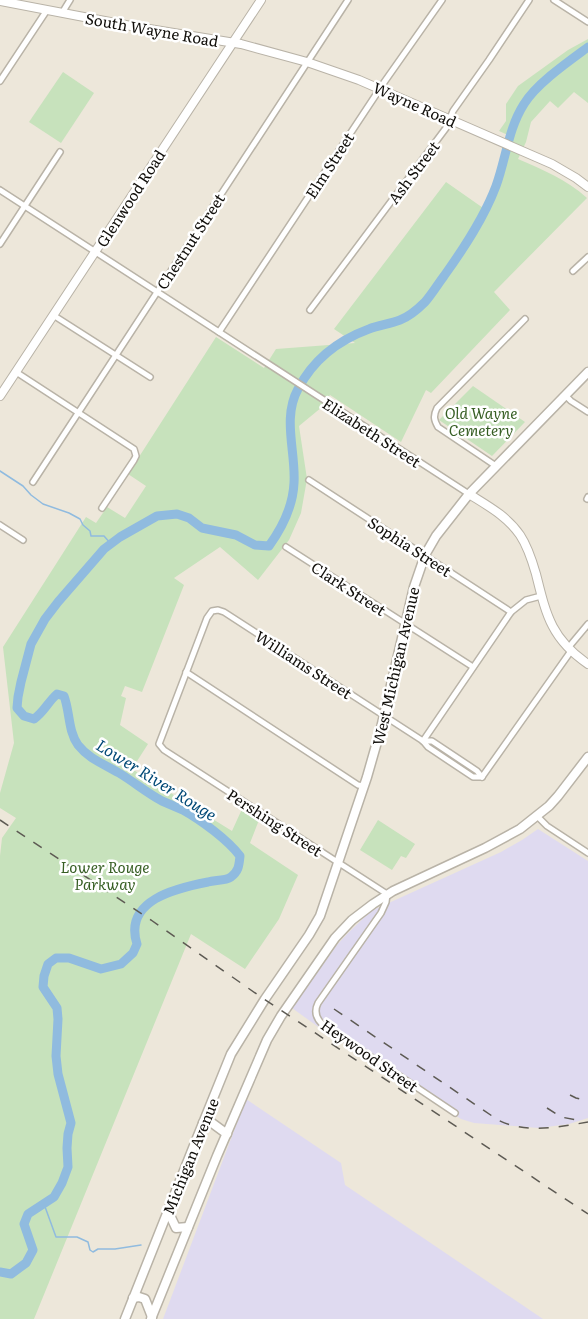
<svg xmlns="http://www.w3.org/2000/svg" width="588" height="1319" font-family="Literata,serif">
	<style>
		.industrial { fill: #dfdaf0 }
		.green { fill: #c7e2bc }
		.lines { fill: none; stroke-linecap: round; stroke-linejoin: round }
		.stream { stroke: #90bbdf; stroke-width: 1.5 }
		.river { stroke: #90bbdf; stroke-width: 9 }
		.street-casing { stroke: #b9b3a7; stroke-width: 8 }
		.secondary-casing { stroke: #b9b3a7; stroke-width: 10 }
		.primary-casing { stroke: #b9b3a7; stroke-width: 11 }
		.street { stroke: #fff; stroke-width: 5 }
		.secondary { stroke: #fff; stroke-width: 8 }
		.primary { stroke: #fff; stroke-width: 8 }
		.rail { stroke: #5d5a53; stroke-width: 1.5; stroke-dasharray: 10 10; stroke-linecap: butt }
		.labels { text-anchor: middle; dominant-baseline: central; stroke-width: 5; stroke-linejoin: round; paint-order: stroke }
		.street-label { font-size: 15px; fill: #100e0a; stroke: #fff }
		.park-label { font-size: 15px; font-style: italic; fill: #365e23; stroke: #fff }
		.water-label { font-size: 16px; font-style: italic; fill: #004876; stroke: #fff }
	</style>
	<rect width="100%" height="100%" fill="#ede7da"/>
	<g class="industrial">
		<path d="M538,829l50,32v257l-19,6 -30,4 -65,-5 -13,-4 -144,-93 -25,-18 45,-63 11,-12 23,-22 130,-59 21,-12z"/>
		<path d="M246,1099l95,64 4,22 198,134h-380z"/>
	</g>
	<g class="green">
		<path d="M588,39v64l-14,-11 -16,16 -8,-7 -19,21 -5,20 -8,17c25,11 48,20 69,39l-93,94 16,18 -79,83 -5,-3 -25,52 -71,-47 -8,12 -23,19 8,53 -6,34 -12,27 -31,40 -38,-33 -46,31 10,7 -42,107 -17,-6 -4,10 5,2 -6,27 28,19 -16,25 100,62 10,-22 17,11 -9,23 48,32 -19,44 -34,50 -54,-35 -157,385h-34v-463l2,-18 14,-20 -16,-10v-15l14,-50 -11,-96 83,-130 10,6 11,-16 18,11 21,-32 -18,-12 88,-137 48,31 12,-19 79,-6 -21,-14 112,-147 40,28c10,-24 18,-48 24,-74l-11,-5 7,-10v-17l12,-18 50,-36z"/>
		<path d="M63,72l31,21 -33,50 -32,-21z"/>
		<path d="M473,386l52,36 -33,34 -53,-36z"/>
		<path d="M378,820l37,24 -9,14 -5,-2 -9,14 -32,-20z"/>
	</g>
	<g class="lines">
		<g class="stream">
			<path d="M0,471l23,15 8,9 12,9 26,9 11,6 3,6 7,6 1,5h13l7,8"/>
			<path d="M44,1204l12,33h21l11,5 2,8 3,2 5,-3h17l26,-4"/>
		</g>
		<path class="river" d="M0,1272l11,2 15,-11 7,-13 -9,-26 4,-10 26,-17 8,-14 6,-16 -1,-19 1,-14 3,-11 -13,-49 -2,-18 2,-37 -1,-11 -14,-21 1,-11 4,-12 8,-6h13l32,11 20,-5 12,-11 4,-9c-14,-44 40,-56 71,-62 7,-2 17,-1 23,-5 8,-6 8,-12 9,-21 -12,-16 -39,-36 -57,-46 -7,-3 -14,-6 -21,-9 -15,-8 -28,-19 -43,-28 -15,-9 -30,-14 -41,-28 -10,-14 -8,-33 -14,-49l-7,-2c-9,8 -13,18 -23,25l-10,-3 -7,-8 1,-11 3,-15 10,-38 14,-25 13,-17 46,-53 16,-12 37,-21 20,-2 12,4 13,10 34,7 19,10 14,1c13,-18 24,-41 25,-63 2,-31 -12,-65 4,-94 15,-29 41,-49 71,-60 10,-4 21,-5 31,-9 8,-3 19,-12 25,-18 7,-8 13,-18 19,-26 20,-28 40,-58 52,-90 10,-27 12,-57 28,-82 12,-20 45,-43 64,-57"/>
		<g class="street-casing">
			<g id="street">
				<path d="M554,0l34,22"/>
				<path d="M62,13l8,-13"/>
				<path d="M0,81l47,-71"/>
				<path d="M0,190l469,304"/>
				<path d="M0,244l60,-92"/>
				<path d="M573,271l15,-14"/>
				<path d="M310,310l136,-182 7,-17 36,-51 40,-60"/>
				<path d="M53,315l97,62"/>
				<path d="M219,332l166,-251 57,-81"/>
				<path d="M16,372l118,77 2,7 -2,4 -32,48"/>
				<path d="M565,395l6,6 17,11"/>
				<path d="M496,466l-58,-39c-4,-7 -5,-11 -1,-19l88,-89"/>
				<path d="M309,480l202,132"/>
				<path d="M33,482l315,-482"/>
				<path d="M587,499l1,-2"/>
				<path d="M0,525l23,15"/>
				<path d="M286,547l187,120"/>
				<path d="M568,648l20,-24"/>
				<path d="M186,672l172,113 6,1"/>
				<path d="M423,741l88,-129 15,-12 15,-4"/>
				<path d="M423,741h9l45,30 5,6"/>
				<path d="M482,777l89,-126"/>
				<path d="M537,816l10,10 41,27"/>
				<path d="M455,1113l-133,-89c-6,-6 -8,-13 -4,-21l63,-90 5,-11 1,-8 -223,-144 -5,-6 48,-126 5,-7 6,-1 6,2 199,129 5,6 45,30h9"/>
			</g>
		</g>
		<g class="secondary-casing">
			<g id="secondary">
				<path d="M0,1l131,25 110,18 66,18 52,18 193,84 24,14 12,9"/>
				<path d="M0,396l261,-396"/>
				<path d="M469,494c19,12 38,22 51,41 8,12 12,25 16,39 10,40 15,65 52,90"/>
			</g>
		</g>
		<g class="primary-casing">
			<g id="primary">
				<path d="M203,1123h9l15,11"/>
				<path d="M168,1211l8,17 12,-1"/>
				<path d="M133,1298l6,-1 6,2 7,18"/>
				<path d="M125,1319l70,-176 36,-89 34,-55 44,-64 11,-19 47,-139 14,-49 33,-141 11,-32 11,-19 33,-42 119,-122"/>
				<path d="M151,1319l66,-163 50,-116 14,-24 54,-78 17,-18 21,-16 20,-13 92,-43 35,-19 29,-23 9,-10 30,-39"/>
			</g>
		</g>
		<use href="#street" class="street"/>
		<use href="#secondary" class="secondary"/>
		<use href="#primary" class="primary"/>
		<g class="rail">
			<path d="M0,820l151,100 107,75 330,219"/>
			<path d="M334,1009l164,111c27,14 61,7 90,2"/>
			<path d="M570,1095l6,3 12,3"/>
			<path d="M547,1108l14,9 16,3"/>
		</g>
	</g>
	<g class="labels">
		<g class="street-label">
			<text transform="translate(152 29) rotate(10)">South Wayne Road</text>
			<text transform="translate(415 104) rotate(24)">Wayne Road</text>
			<text transform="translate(329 165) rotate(-57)">Elm Street</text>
			<text transform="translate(413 172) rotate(-53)">Ash Street</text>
			<text transform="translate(130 198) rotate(-57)">Glenwood Road</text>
			<text transform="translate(190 241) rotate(-57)">Chestnut Street</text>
			<text transform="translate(372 432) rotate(33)">Elizabeth Street</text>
			<text transform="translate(410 546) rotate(33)">Sophia Street</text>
			<text transform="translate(349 588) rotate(33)">Clark Street</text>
			<text transform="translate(304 664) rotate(33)">Williams Street</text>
			<text transform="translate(395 666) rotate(-77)">West Michigan Avenue</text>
			<text transform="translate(275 822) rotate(33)">Pershing Street</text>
			<text transform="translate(370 1055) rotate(35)">Heywood Street</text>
			<text transform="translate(190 1156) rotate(-68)">Michigan Avenue</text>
		</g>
		<g class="park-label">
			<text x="481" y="412">Old Wayne<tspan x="481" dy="17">Cemetery</tspan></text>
			<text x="105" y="866">Lower Rouge<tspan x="105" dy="17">Parkway</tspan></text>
		</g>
		<g class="water-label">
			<text transform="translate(157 779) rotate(32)">Lower River Rouge</text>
		</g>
	</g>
</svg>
